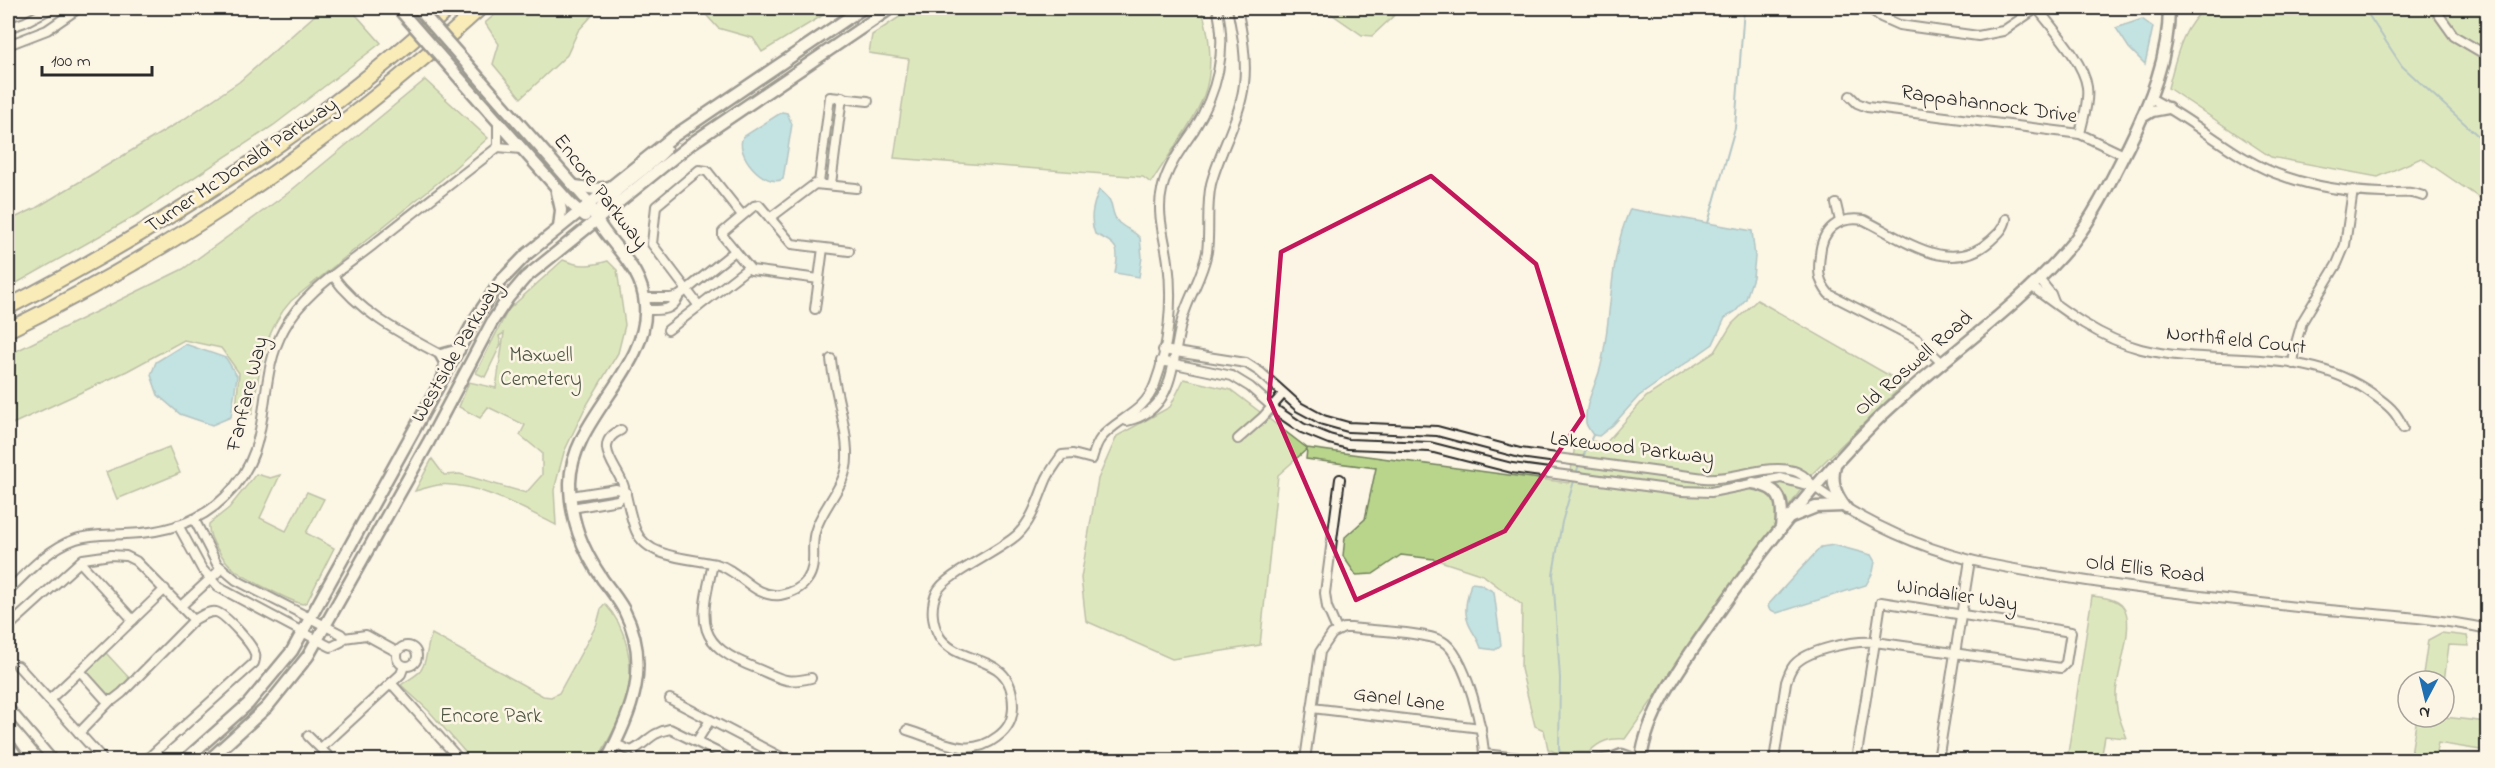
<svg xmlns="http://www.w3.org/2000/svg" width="2495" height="768" font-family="'Indie Flower',sans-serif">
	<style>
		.green { fill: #b9d58c; stroke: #72805c; stroke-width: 1.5 }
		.water { fill: #7ecade; stroke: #5d8a96; stroke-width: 1.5 }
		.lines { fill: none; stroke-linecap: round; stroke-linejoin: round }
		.stream { stroke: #5d8a96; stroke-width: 2 }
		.street-casing { stroke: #2b2b2b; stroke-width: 12 }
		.secondary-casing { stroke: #2b2b2b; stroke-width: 15 }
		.highway-casing { stroke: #2b2b2b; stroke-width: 18 }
		.street { stroke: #fcf5e5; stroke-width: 8 }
		.secondary { stroke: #fcf5e5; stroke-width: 10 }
		.highway { stroke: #f9e181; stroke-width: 14 }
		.secondary-bridge-casing { stroke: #2b2b2b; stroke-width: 15; stroke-linecap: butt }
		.secondary-bridge { stroke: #fcf5e5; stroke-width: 10 }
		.marked { fill: none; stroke: #c2185b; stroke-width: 4.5; stroke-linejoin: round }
		.labels { text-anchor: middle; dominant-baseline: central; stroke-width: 5; stroke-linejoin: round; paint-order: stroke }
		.street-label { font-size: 21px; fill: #2b2b2b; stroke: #fcf5e5 }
		.park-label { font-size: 21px; fill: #4e5643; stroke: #fcf5e5 }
	</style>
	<rect width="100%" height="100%" fill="#fcf5e5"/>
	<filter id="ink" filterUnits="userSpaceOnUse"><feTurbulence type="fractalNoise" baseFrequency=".0167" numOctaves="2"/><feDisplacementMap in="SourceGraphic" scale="12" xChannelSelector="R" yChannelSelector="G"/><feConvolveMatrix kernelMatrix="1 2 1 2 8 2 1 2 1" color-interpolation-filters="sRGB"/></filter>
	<g filter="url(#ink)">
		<g class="green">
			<path d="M323,8h27l31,35 -107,82 -134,88 -132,75v-67l28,-13 148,-89 55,-37z"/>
			<path d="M503,8h96l-21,23 -11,24 -46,43 -28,-34 6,-20 -14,-21z"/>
			<path d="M700,8h135l-73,44 -9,-14 -35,-10z"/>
			<path d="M913,8h288c9,25 13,61 3,87 -10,27 -37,62 -53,88l-8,-6 -249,-19 15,-99 -40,-6 3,-18z"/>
			<path d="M1323,8h79l-30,28 -10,-1z"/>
			<path d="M2206,8h281v195l-66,-45 -43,19 -107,-20 -103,-69c8,-29 13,-61 38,-80z"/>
			<path d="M425,80l63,58 -47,42 -150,121c-28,30 -32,73 -39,113l-16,-3 3,-38 -18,-25 -37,-8 -57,31 -119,55v-71l175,-86 105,-76z"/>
			<path d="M563,260c17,7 28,6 45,1l9,9 8,55 -7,28 -33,55 -21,44 -10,38 2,35c-32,-16 -81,-44 -118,-40 -7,1 -15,4 -23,6l17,-32 12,16 16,-1 66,19 16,-18v-22l-22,-18 5,-10 -37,-18 -8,11 -21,-11 10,-25 27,6 8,-55 -5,3 2,8 -16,33 -9,-4 32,-63z"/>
			<path d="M1757,300l147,84 -92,90 -187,265c-16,-1 -25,2 -36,13h-34l-7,-3 -4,-19 -9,-4 -14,-57 1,-64 -39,-30 -49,-16 -33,-4 -28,19 -17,1 -13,-19 2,-19 20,-18 11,-51 -70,-9 1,-10 -29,26 -18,170 -88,14 -86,-38 -5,-43 17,-99 19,-43 53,-29 14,-28 47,11 76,58 262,35 7,-44 30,4 40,-46 69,-45 17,-28z"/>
			<path d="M169,447l11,26 -63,26 -11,-27z"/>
			<path d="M256,474l14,4 10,-3 -20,43 26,13 21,-39 17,7 -18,34 28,15 -27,54 -4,2c-10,-1 -57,-26 -67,-33 -11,-9 -29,-32 -27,-47l20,-16z"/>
			<path d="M2092,596c12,2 27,2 33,14 9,18 -8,63 -9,83 -1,17 5,30 11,45l-22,-2 -4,24h-34z"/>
			<path d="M605,604c21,22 29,59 23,88 -5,24 -19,47 -31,68h-125l-43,-49 -28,-26c6,-5 16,-9 20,-15 7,-10 5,-24 11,-36l111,62 8,1 8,-4 38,-69 4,-15z"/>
			<path d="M2441,633l26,3 2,10 -20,-1 -5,36h-22l6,-41z"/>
			<path d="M106,653l24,26 -21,19 -23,-26z"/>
			<path d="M2417,717h27l43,5v29l-49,-8 -4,17h-24z"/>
		</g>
		<g class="water">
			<path d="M2142,19l11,8 -8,37 -16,-16 -13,-20z"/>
			<path d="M782,112l5,1 5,11 -9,55c-19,10 -49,-26 -40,-42z"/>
			<path d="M1099,190c19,12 9,22 20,33 7,6 15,8 21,15l2,19 -3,20 -24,-4c5,-25 3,-29 -20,-39 -6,-15 -2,-29 4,-44z"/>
			<path d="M1630,209l122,22 3,26 -2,20 -7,22 -10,12 -11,7 -12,26 -74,52 -26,29 -14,11 -6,-1c-2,-3 -6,-8 -7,-12 -2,-20 11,-39 15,-58 12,-52 7,-106 29,-156z"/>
			<path d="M185,344l41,14 11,18 -6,41 -19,8 -32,-11 -22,-19 -7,-20 5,-13z"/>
			<path d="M1834,545l37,10 4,7 -2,10 -7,13 -89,28 -8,-4 -1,-4 53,-58z"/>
			<path d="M1471,583l9,1 14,8 7,53 -6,5 -14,-2c-3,-10 -10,-17 -13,-26 -5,-13 0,-27 3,-39z"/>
		</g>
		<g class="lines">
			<g class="stream">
				<path d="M2364,8l38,58 86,79"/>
				<path d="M1708,223l27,-95 9,-120"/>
				<path d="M1582,459l11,-24"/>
				<path d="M1561,760l-2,-12 1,-70 -7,-104 9,-52 17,-58"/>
			</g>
			<g class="street-casing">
				<g id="street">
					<path d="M1869,8l12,9 18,8 79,11 25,-5 34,-23"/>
					<path d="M2037,8c15,20 47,54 50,79 2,15 -4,32 -7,47"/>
					<path d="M2434,8l20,28 34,20"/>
					<path d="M8,28l17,-6 27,-14"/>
					<path d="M8,45l39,-15 32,-22"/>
					<path d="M1850,96l7,7 10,4 213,27 44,21"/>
					<path d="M2150,98c47,23 87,64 136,79 30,10 65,15 96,16 15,1 26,-3 41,3"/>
					<path d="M498,147v-25"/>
					<path d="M819,183l11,-86 38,4"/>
					<path d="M831,184l11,-87"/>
					<path d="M1836,204l4,17"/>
					<path d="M770,218l45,-34 41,4"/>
					<path d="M333,276c27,37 69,58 108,79"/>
					<path d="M819,279l-68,-9 -28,-34v-4l31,-26 5,-1 33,39 57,7"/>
					<path d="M2039,279l12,15 3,8"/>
					<path d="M2031,286c33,25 68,52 110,63 77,19 165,-5 233,46 14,10 23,17 29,33"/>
					<path d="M644,298h27l8,-2 56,-45"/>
					<path d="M699,306l-47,-62 4,-38 43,-36 8,1 35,44"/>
					<path d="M815,309l8,-61"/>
					<path d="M645,310c16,0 27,2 34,-14"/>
					<path d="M668,330l80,-62"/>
					<path d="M1163,350l83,13 14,9 39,35 24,13 25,7 89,4 83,22 184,25c29,3 63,-15 90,-7 10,3 13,9 21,16 8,7 17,12 26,18 46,28 94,48 147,59 108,21 218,33 328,45 57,5 115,8 172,20"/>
					<path d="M1161,361l71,15 18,11 27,24 25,17 27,11 19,5 82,3 82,21 170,23 29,1 70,-14 33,9"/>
					<path d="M1941,362l-24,-23 -88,-45c-11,-13 -11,-23 -9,-39 2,-26 18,-39 44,-35 39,19 86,57 126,21 8,-7 14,-12 16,-22"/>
					<path d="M2293,364l3,-21 6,-21 35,-58 8,-19 8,-55"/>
					<path d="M1127,421c54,-12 43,-72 58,-110 7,-20 18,-37 22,-59 3,-23 -1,-45 4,-68 9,-34 29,-65 33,-100 3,-25 -2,-52 -7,-76"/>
					<path d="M621,430c-31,14 -2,38 3,57 4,14 6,30 12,44 12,28 55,27 80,33 24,6 38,34 64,31 11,-2 21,-6 27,-15 11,-15 3,-32 8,-48 7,-26 32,-46 32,-74 1,-29 -13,-68 -16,-99"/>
					<path d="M1238,439l25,-22 20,-23"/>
					<path d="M571,496l45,-7 10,3 -8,8 -46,8"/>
					<path d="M178,525l24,44 16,18 107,57 6,3 10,-5 3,-4 -3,-4 -105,-54 -19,-16 -23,-45"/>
					<path d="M80,562l53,58"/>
					<path d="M713,564c-14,59 -18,81 45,105 24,10 27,15 53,9"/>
					<path d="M8,591c19,-19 41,-43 68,-52 15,-5 33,-4 49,-5 37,-1 73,-10 100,-37 53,-51 28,-112 59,-168 19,-36 57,-59 89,-84 41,-33 83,-65 125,-98l23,2"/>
					<path d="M181,606l40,-37"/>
					<path d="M8,627l75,-68 28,-4 15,1 10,5 58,59"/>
					<path d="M1337,630l-10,-23 -2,-14 15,-114"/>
					<path d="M344,638l22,-3 31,17"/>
					<circle cx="407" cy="656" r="10"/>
					<path d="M18,666l83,91"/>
					<path d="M391,683l69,77"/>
					<path d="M670,699l109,57 3,4"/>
					<path d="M49,700l31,-29"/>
					<path d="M8,707l45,53"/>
					<path d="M1312,708l169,20"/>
					<path d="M907,730c31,9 61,30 90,7 11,-8 16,-17 16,-31 0,-56 -54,-38 -74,-70 -7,-13 -9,-30 -2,-44 7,-17 64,-41 81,-58 16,-16 20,-36 29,-56 4,-8 10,-16 15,-23l11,-1 19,5c2,-7 4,-15 9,-21 16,-20 43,-24 54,-54 14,-37 18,-83 13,-122 -3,-24 -12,-48 -6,-72 5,-23 19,-41 32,-60 23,-37 34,-80 23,-122"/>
					<path d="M79,733l31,-32"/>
					<path d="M308,736l24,24"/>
					<path d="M697,741l13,-21"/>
					<path d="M615,744l16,7c16,-7 18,-18 39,-22l63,31"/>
					<path d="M321,748l80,-74 3,-8"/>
					<path d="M1484,754l52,6"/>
					<path d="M146,760l108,-97c1,-4 2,-5 1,-9 -2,-9 -30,-40 -39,-42 -8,-1 -15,4 -22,8l-72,73 -9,7h-7l-26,-29 85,-82"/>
					<path d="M1305,760l15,-108 12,-18 12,-6h7c22,3 73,4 91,13 24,13 43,93 42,119"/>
					<path d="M1595,760l16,-2"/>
					<path d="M1774,760l12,-78c2,-6 4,-12 8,-17 14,-16 61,-25 81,-23l6,-40 190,30 -5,31 -5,5 -186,-26 -19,118"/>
					<path d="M1938,760l32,-200"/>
				</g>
			</g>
			<g class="secondary-casing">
				<g id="secondary">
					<path d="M473,71l117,133c12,39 52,56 55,101 5,64 -74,113 -75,178 0,37 12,66 33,97 7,9 15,19 21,30 28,54 8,101 -17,150"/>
					<path d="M462,81l109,123 14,12"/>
					<path d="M2142,117l10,-6 16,-3"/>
					<path d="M575,186l21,3 15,-2"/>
					<path d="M557,192l4,18 -2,18"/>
					<path d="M596,217c8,-23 52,-47 70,-68"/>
					<path d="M444,373l1,-11 -4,-7 18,-5"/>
					<path d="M1835,465c-4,18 0,29 11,43"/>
					<path d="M1753,483c29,5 31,19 28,45"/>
					<path d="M1791,517l25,-10 27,-1"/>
					<path d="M8,744l11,16"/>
					<path d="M185,760l63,-56 44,-53 185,-335 23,-34 27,-28 147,-118 189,-128"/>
					<path d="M209,760l58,-53 41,-51 120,-213 64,-121 16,-24 17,-20 167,-135 199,-135"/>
					<path d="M1609,760l13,-5 14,5"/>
					<path d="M1641,760c5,-48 45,-101 73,-141 48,-70 101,-137 161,-197 64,-63 142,-111 199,-181 22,-28 38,-63 54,-94 22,-44 41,-90 41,-139"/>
				</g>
			</g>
			<g class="highway-casing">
				<g id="highway">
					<path d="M8,307c159,-83 308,-178 441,-299"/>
					<path d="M8,330c172,-84 330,-193 472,-322"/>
				</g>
			</g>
			<use href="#street" class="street"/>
			<use href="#secondary" class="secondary"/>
			<use href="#highway" class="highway"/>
			<g class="secondary-bridge-casing">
				<g id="secondary-bridge">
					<path d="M398,8l64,73"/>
					<path d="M418,8l55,63"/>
				</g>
			</g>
			<use href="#secondary-bridge" class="secondary-bridge"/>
		</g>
	</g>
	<path d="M0 0H2495V768H0ZM1431,176l105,88 47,152 -78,115 -149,69 -87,-201 12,-147z" fill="#fcf5e5" fill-opacity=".55" fill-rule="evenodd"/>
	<path class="marked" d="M1431,176l105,88 47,152 -78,115 -149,69 -87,-201 12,-147z"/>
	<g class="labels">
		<g class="street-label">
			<text transform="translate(1989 105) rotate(8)">Rappahannock Drive</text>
			<text transform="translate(242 166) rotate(-34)">Turner McDonald Parkway</text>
			<text transform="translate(600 192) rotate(52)">Encore Parkway</text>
			<text transform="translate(2236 341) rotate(6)">Northfield Court</text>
			<text transform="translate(457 352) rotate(-60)">Westside Parkway</text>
			<text transform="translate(1914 364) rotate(-41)">Old Roswell Road</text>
			<text transform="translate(248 394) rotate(-76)">Fanfare Way</text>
			<text transform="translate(1632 449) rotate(7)">Lakewood Parkway</text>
			<text transform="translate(2145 570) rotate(7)">Old Ellis Road</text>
			<text transform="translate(1957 596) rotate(9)">Windalier Way</text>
			<text transform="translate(1399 700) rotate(7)">Ganel Lane</text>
		</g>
		<g class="park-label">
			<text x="541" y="356">Maxwell<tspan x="541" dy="24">Cemetery</tspan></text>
			<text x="491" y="717">Encore Park</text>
		</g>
	</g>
	<rect width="2495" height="768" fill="none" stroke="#fcf5e5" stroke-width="30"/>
	<rect x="15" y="15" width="2465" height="738" fill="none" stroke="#2b2b2b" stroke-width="2" filter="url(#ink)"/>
	<g transform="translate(2426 699) rotate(187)"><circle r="28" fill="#fcf5e5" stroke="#a8a49b" stroke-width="1.5"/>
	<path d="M0-4.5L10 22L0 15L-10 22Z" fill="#1f6fb2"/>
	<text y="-9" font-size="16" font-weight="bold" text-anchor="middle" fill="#2b2b2b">N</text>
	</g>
	<path d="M42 66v9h110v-9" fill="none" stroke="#2b2b2b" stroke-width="3"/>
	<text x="51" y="66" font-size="18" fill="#2b2b2b" stroke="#fcf5e5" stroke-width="4.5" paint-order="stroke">100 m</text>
</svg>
